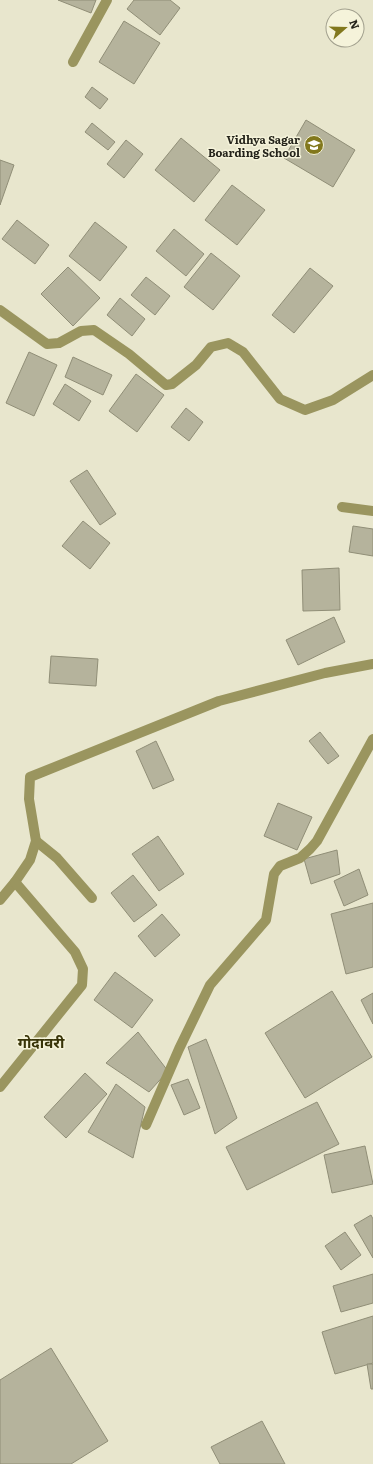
<svg xmlns="http://www.w3.org/2000/svg" width="373" height="1464" font-family="Literata,'Noto Sans Devanagari',serif">
	<style>
		.building { fill: #b5b39c; stroke: #908e77 }
		.lines { fill: none; stroke-linecap: round; stroke-linejoin: round }
		.minor { stroke: #9a955f; stroke-width: 10 }
		.labels { text-anchor: middle; dominant-baseline: central; stroke-width: 3; stroke-linejoin: round; paint-order: stroke }
		.poi-label { font-size: 11px; font-weight: bold; fill: #25241b; stroke: #f5f3da; text-anchor: end }
		.district-label { font-size: 15px; font-weight: bold; fill: #383408; stroke: #f5f3da }
	</style>
	<rect width="100%" height="100%" fill="#e8e6cd"/>
	<g class="building">
		<path d="M58,0h38l-5,13z"/>
		<path d="M134,0h36l10,8 -20,27 -33,-26z"/>
		<path d="M124,21l36,22 -26,41 -35,-22z"/>
		<path d="M92,87l16,12 -8,10 -15,-12z"/>
		<path d="M306,120l49,30 -22,37 -49,-29z"/>
		<path d="M92,123l23,19 -7,8 -23,-18z"/>
		<path d="M181,138l39,32 -26,32 -39,-32z"/>
		<path d="M126,140l17,14 -19,24 -17,-14z"/>
		<path d="M0,160l14,5 -14,40z"/>
		<path d="M232,185l33,25 -28,35 -32,-25z"/>
		<path d="M17,220l32,25 -14,19 -33,-25z"/>
		<path d="M95,222l32,25 -27,34 -31,-25z"/>
		<path d="M174,229l30,25 -18,22 -30,-25z"/>
		<path d="M211,253l29,23 -27,34 -29,-23z"/>
		<path d="M68,267l32,31 -27,28 -32,-32z"/>
		<path d="M310,268l23,18 -39,47 -22,-18z"/>
		<path d="M146,277l24,19 -15,19 -24,-20z"/>
		<path d="M120,298l25,21 -13,17 -25,-21z"/>
		<path d="M29,352l28,13 -23,51 -28,-13z"/>
		<path d="M73,357l39,18 -9,20 -38,-18z"/>
		<path d="M136,374l28,21 -27,37 -28,-21z"/>
		<path d="M65,384l26,17 -12,20 -26,-17z"/>
		<path d="M186,408l17,14 -14,19 -18,-14z"/>
		<path d="M87,470l29,44 -16,11 -30,-44z"/>
		<path d="M83,521l27,22 -20,26 -28,-23z"/>
		<path d="M353,526l20,3v27l-24,-4z"/>
		<path d="M339,568l1,42 -37,1 -1,-41z"/>
		<path d="M334,617l11,25 -47,23 -12,-25z"/>
		<path d="M51,656l47,3 -2,27 -47,-3z"/>
		<path d="M320,732l19,24 -11,8 -19,-23z"/>
		<path d="M156,741l18,39 -21,9 -17,-38z"/>
		<path d="M278,803l34,14 -15,33 -33,-14z"/>
		<path d="M158,836l26,38 -25,17 -27,-37z"/>
		<path d="M337,850l3,24 -29,10 -7,-25z"/>
		<path d="M359,869l9,26 -24,11 -10,-25z"/>
		<path d="M133,875l24,30 -23,17 -23,-29z"/>
		<path d="M373,903v64l-27,7 -15,-60z"/>
		<path d="M162,914l18,21 -25,22 -17,-21z"/>
		<path d="M115,972l38,28 -21,28 -38,-28z"/>
		<path d="M332,991l40,66 -67,41 -40,-65z"/>
		<path d="M373,993v31l-12,-24z"/>
		<path d="M138,1032l30,39 -19,21 -43,-29z"/>
		<path d="M206,1039l31,79 -22,16 -27,-87z"/>
		<path d="M85,1073l22,21 -41,44 -22,-21z"/>
		<path d="M188,1079l12,29 -16,7 -13,-30z"/>
		<path d="M116,1084l29,23 -12,51 -45,-26z"/>
		<path d="M317,1102l22,42 -92,46 -21,-43z"/>
		<path d="M365,1146l8,38 -41,9 -8,-38z"/>
		<path d="M371,1215l2,4v39l-19,-33z"/>
		<path d="M345,1232l16,23 -20,15 -16,-24z"/>
		<path d="M373,1274v29l-32,9 -8,-26z"/>
		<path d="M373,1316v47l-38,11 -13,-42z"/>
		<path d="M51,1348l57,93 -37,23h-71v-84z"/>
		<path d="M367,1364h6v25h-2z"/>
		<path d="M262,1421l23,43h-65l-9,-17z"/>
	</g>
	<g class="lines">
		<g class="minor">
			<path d="M73,62l34,-62"/>
			<path d="M0,310l47,34 12,-1 22,-12 13,-1 35,24 37,31 6,-1 24,-19 15,-18 17,-4 15,9 37,47 25,11 28,-10 40,-25"/>
			<path d="M342,507l31,4"/>
			<path d="M36,841l21,17 35,40"/>
			<path d="M0,900l15,-18 15,-22 6,-19 -7,-42 1,-22 189,-76 106,-28 48,-9"/>
			<path d="M0,1087l82,-102 1,-16 -8,-17 -60,-70"/>
			<path d="M146,1125l33,-76 31,-64 56,-65 8,-46 6,-8 20,-8 10,-9 7,-8 56,-102"/>
		</g>
	</g>
	<defs>
		<g id="school-disc" transform="scale(1)"><circle r="9.5" fill="#82781d" stroke="#f5f3da"/><path d="M0-5L7-2L0 1L-7-2ZM-4 1L0 2.5L4 1V4Q0 6-4 4Z" fill="#fff"/></g>
	</defs>
	<g fill-rule="evenodd">
		<use href="#school-disc" x="314" y="145"/>
	</g>
	<g class="labels">
		<g class="poi-label">
			<text x="300" y="139">Vidhya Sagar<tspan x="300" dy="13">Boarding School</tspan></text>
		</g>
		<g class="district-label">
			<text x="41" y="1041">गोदावरी</text>
		</g>
	</g>
	<g transform="translate(345 28) rotate(70)"><circle r="19" fill="#f5f3da" stroke="#a2a08e"/>
	<path d="M0-3L7 15L0 10L-7 15Z" fill="#82781d"/>
	<text y="-6" font-size="11" font-weight="bold" text-anchor="middle" fill="#25241b">N</text>
	</g>
</svg>
